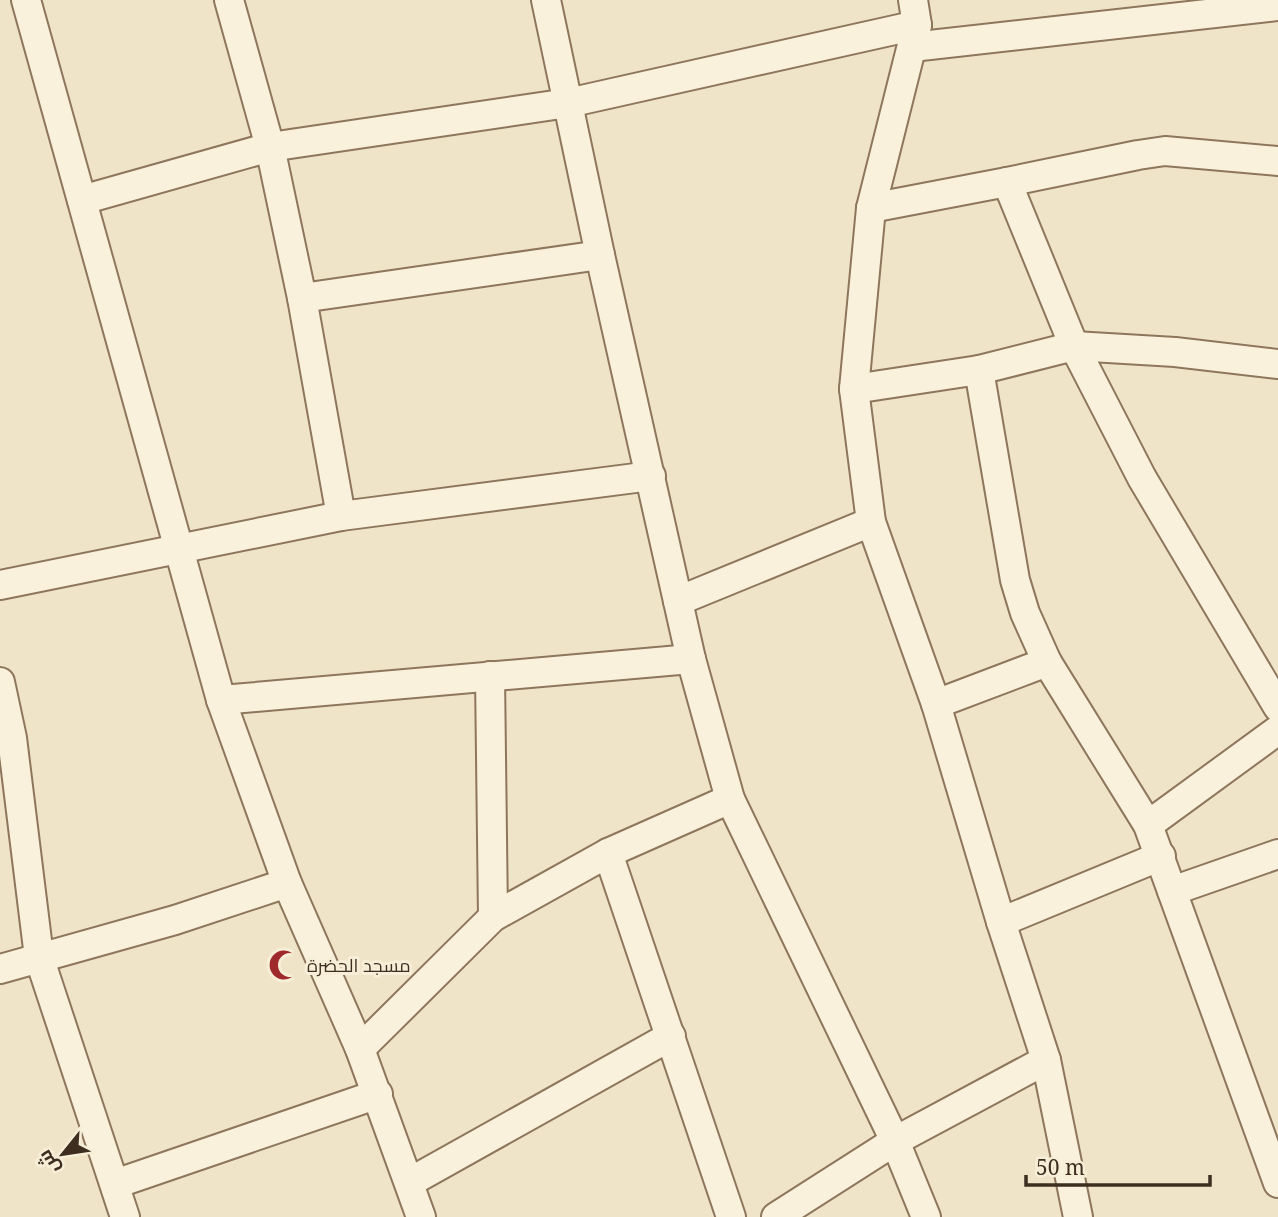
<svg xmlns="http://www.w3.org/2000/svg" width="1278" height="1217" font-family="'Noto Serif',Cairo,serif">
	<style>
		.lines { fill: none; stroke-linecap: round; stroke-linejoin: round }
		.minor-casing { stroke: #8d765c; stroke-width: 32 }
		.minor { stroke: #faf1dc; stroke-width: 28 }
		.labels { text-anchor: middle; dominant-baseline: central; stroke-width: 6; stroke-linejoin: round; paint-order: stroke }
		.poi-label { font-size: 18px; fill: #3d2e20; stroke: #f7eed8; text-anchor: start }
	</style>
	<rect width="100%" height="100%" fill="#f0e4c8"/>
	<g class="lines">
		<g class="minor-casing">
			<g id="minor">
				<path d="M26,0l195,700 66,183 73,166 61,168"/>
				<path d="M229,0l41,147 32,151 39,218"/>
				<path d="M546,0l54,255 91,404 39,140 165,342 31,76"/>
				<path d="M913,0l4,25 -46,183 -17,181 17,133 65,182 65,218 45,138 32,157"/>
				<path d="M912,47l366,-41"/>
				<path d="M1278,161l-113,-10 -27,4 -131,27 67,164 68,132 136,229"/>
				<path d="M82,200l188,-53 298,-44 349,-78"/>
				<path d="M871,208l136,-26"/>
				<path d="M302,298l298,-43"/>
				<path d="M979,370l36,210 10,33 22,49 101,163 130,358"/>
				<path d="M854,389l125,-19 95,-24 101,6 103,12"/>
				<path d="M0,585l341,-69 310,-40"/>
				<path d="M678,601l193,-79"/>
				<path d="M490,676l3,241"/>
				<path d="M0,682l12,56 27,219 86,260"/>
				<path d="M221,700l470,-41"/>
				<path d="M936,704l111,-42"/>
				<path d="M1148,825l130,-95"/>
				<path d="M608,853l123,364"/>
				<path d="M1172,891l106,-37"/>
				<path d="M1001,922l160,-66"/>
				<path d="M0,969l175,-49 112,-37"/>
				<path d="M360,1049l133,-132 115,-64 122,-54"/>
				<path d="M410,1182l261,-146"/>
				<path d="M115,1184l263,-90"/>
				<path d="M776,1217l119,-76 151,-81"/>
			</g>
		</g>
		<use href="#minor" class="minor"/>
	</g>
	<defs>
		<g id="mosque-bare" transform="scale(2.415)"><path d="M3.5-4.9A6 6 0 1 0 3.5 4.9A5 5 0 1 1 3.5-4.9Z" fill="#9e2a2b" stroke="#f7eed8" stroke-width="2.5" paint-order="stroke"/></g>
	</defs>
	<g fill-rule="evenodd">
		<use href="#mosque-bare" x="284" y="965"/>
	</g>
	<g class="labels">
		<g class="poi-label">
			<text x="307" y="965">مسجد الحضرة</text>
		</g>
	</g>
	<g transform="translate(63 1154) rotate(240)" stroke="#f7eed8" stroke-width="5" paint-order="stroke">
	<path d="M0-5L12 26L0 18L-12 26Z" fill="#3d2e20"/>
	<text y="-10" font-size="19" font-weight="bold" text-anchor="middle" fill="#3d2e20">ش</text>
	</g>
	<path d="M1026 1175v10h184v-10" fill="none" stroke="#3d2e20" stroke-width="3.5"/>
	<text x="1036" y="1175" font-size="21" fill="#3d2e20" stroke="#f7eed8" stroke-width="5" paint-order="stroke">50 m</text>
</svg>
